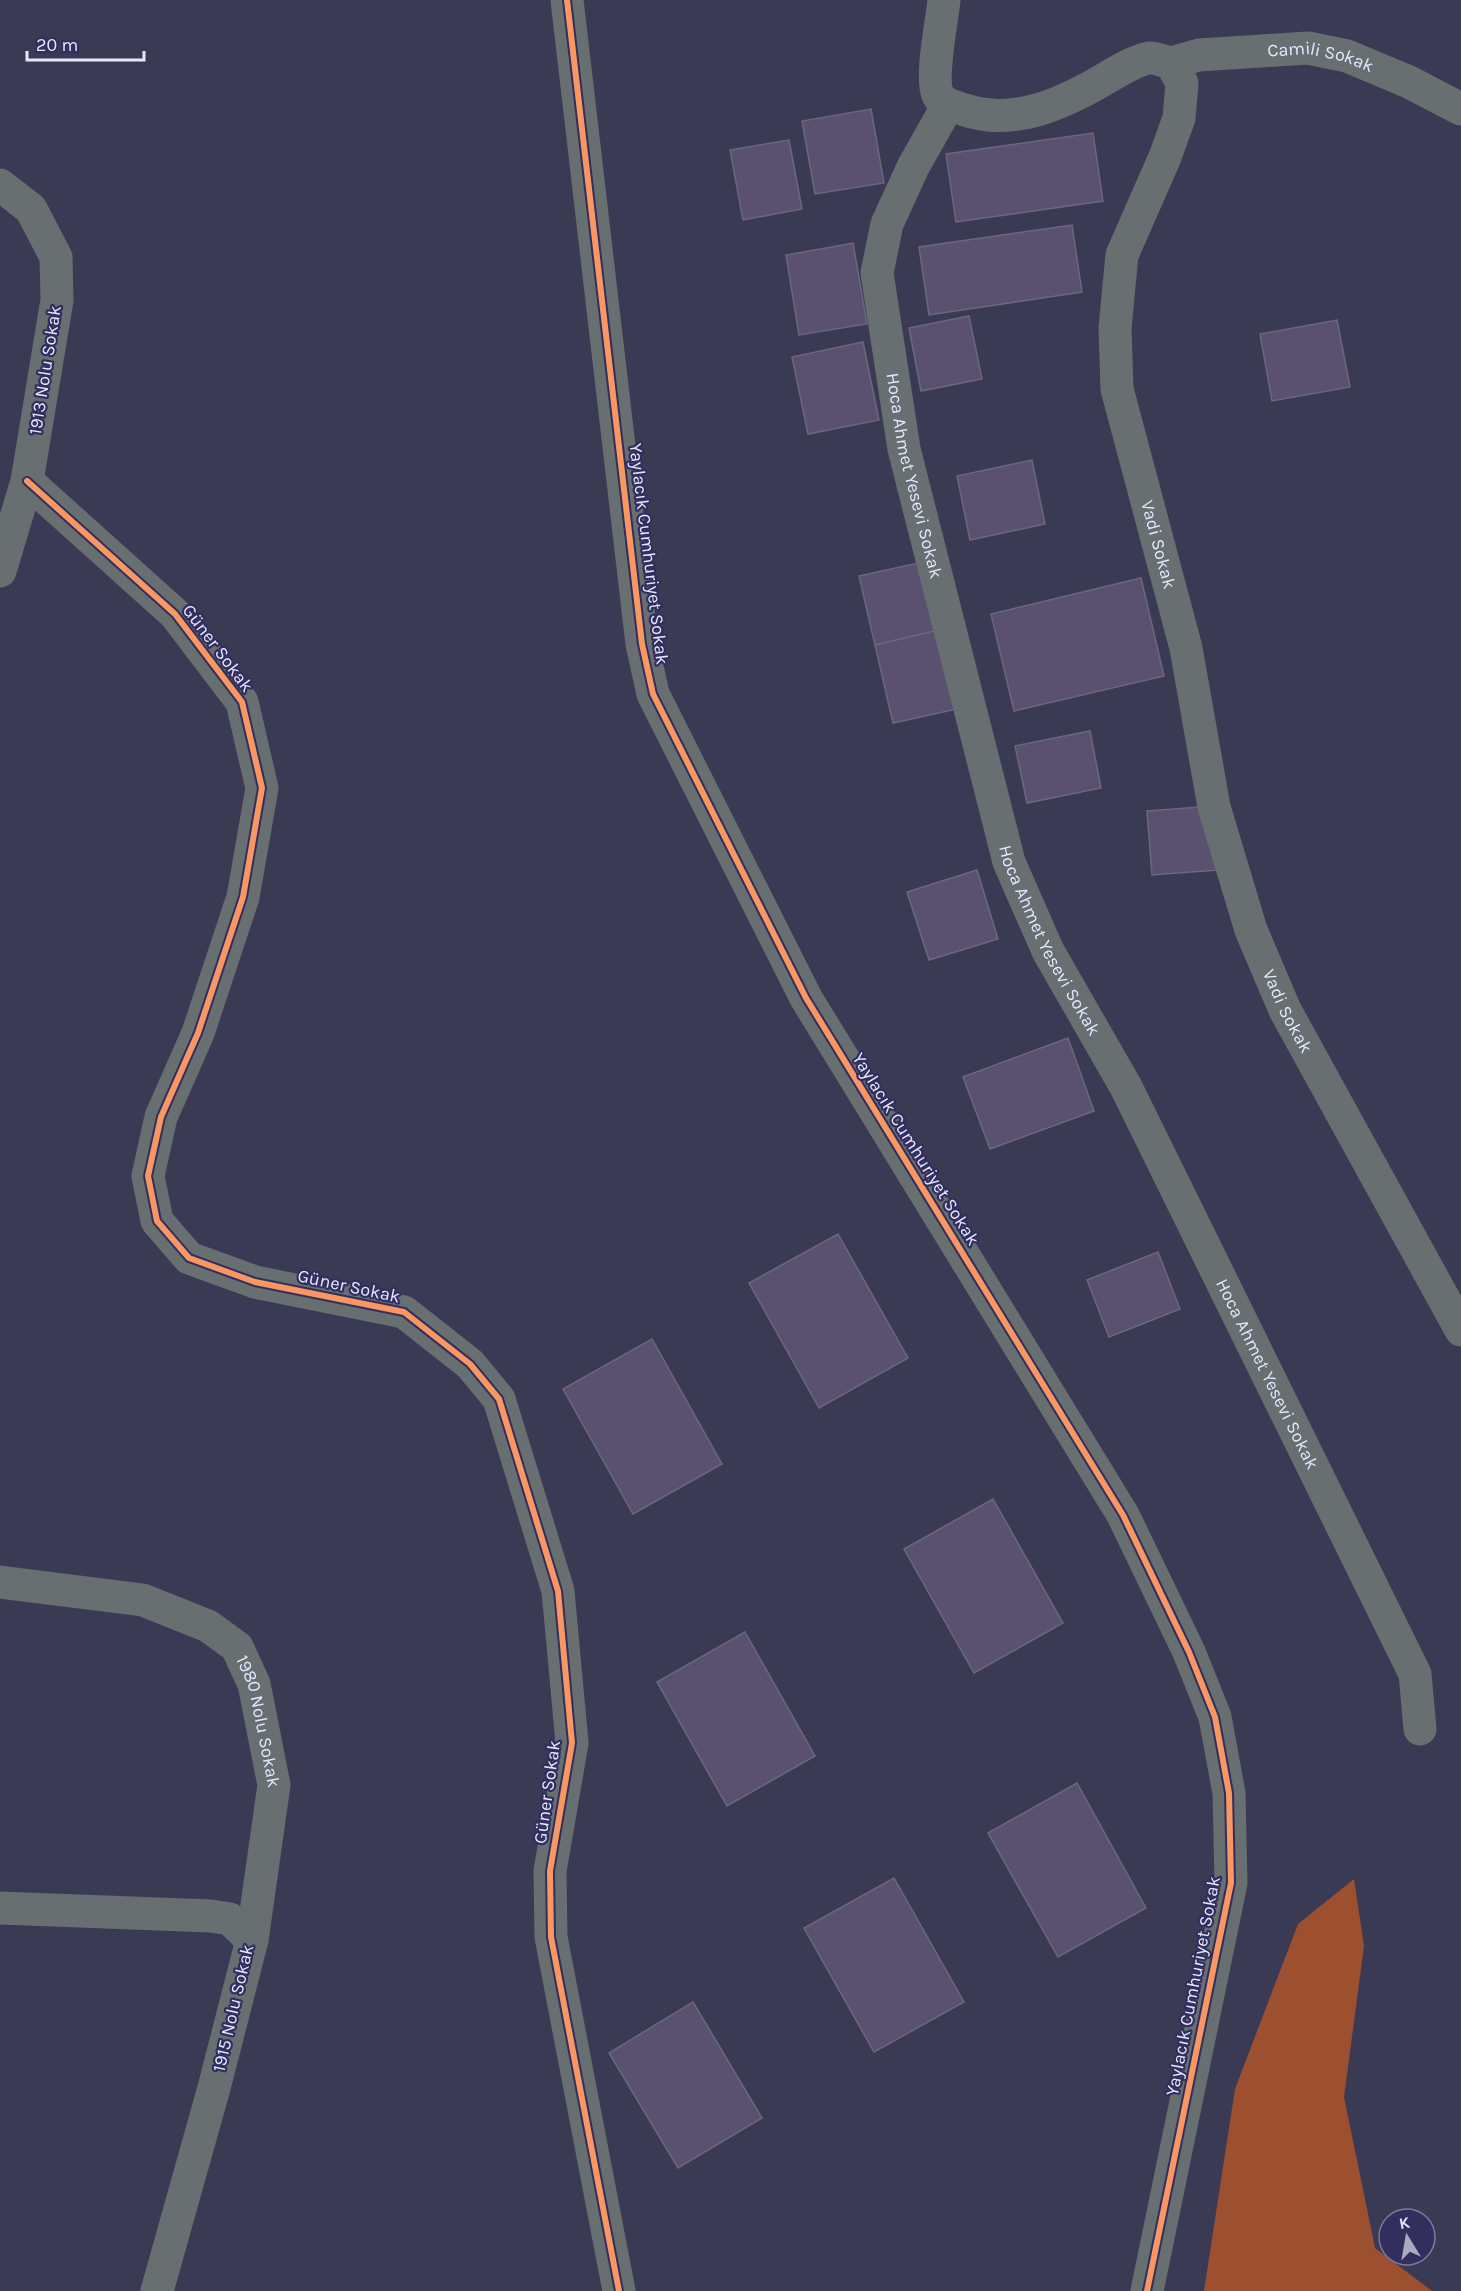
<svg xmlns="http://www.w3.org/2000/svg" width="1461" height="2291" font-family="Karla,sans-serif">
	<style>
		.forest { fill: #9c502f }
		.building { fill: #5a5170; stroke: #6b677c; stroke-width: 1.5 }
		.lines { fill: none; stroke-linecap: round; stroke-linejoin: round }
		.minor { stroke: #676f70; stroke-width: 33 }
		.cycleway-casing { stroke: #322f5e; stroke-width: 10 }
		.cycleway { stroke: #f99763; stroke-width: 6 }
		.labels { text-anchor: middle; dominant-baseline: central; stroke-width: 4.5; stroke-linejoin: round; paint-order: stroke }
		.street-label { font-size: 18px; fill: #e6e7ff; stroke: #322f5e }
	</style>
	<rect width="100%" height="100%" fill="#3b3a54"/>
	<path class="forest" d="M1354,1879l10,67 -20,151 31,151 57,43h-228l31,-202 63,-165z"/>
	<g class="building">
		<path d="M871,109l13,74 -69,11 -13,-73z"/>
		<path d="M1093,133l10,68 -147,21 -10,-68z"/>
		<path d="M789,140l13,69 -59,11 -13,-70z"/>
		<path d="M1072,225l10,67 -153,23 -10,-68z"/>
		<path d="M853,243l14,81 -68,11 -13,-80z"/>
		<path d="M969,316l13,63 -61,12 -12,-63z"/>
		<path d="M1337,320l13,67 -78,14 -12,-67z"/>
		<path d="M863,342l16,78 -71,14 -16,-77z"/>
		<path d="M1032,460l13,64 -75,16 -13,-64z"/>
		<path d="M923,562l16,68 -64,15 -16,-69z"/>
		<path d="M1141,578l23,98 -150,35 -23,-97z"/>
		<path d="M939,630l18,79 -64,14 -18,-78z"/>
		<path d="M1090,731l11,57 -74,15 -12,-57z"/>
		<path d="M1213,806l5,64 -66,5 -5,-64z"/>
		<path d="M977,870l21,69 -69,21 -22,-68z"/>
		<path d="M1068,1038l26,73 -104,38 -27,-72z"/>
		<path d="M838,1234l70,124 -89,50 -70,-125z"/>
		<path d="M1158,1252l22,57 -71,28 -22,-57z"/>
		<path d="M652,1339l70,125 -89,50 -70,-125z"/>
		<path d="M993,1499l70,124 -89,50 -70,-124z"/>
		<path d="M745,1632l70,124 -88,50 -70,-124z"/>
		<path d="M1077,1783l69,125 -88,49 -70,-124z"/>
		<path d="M894,1878l70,124 -90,50 -70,-124z"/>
		<path d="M693,2002l69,116 -84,50 -69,-115z"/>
	</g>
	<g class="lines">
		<g class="minor">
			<path d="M567,0l75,644 11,50 153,304 317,517 66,137 26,65 14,76 2,90 -84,408"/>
			<path id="s1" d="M944,0c-2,21 -14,78 -6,95 5,10 18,12 27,15 49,16 97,-6 138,-30 12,-7 33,-20 46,-22 6,-1 16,4 22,5l11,20 -3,35 -14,39 -43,98 -7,73 2,61 69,259 28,159 37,123 34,80 176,320"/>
			<path id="s2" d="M1171,63l28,-8 109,-7 39,8 62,26 52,27"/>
			<path id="s3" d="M948,105l-35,62 -26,57 -10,49 27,176 105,413 39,89 78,136 289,587 5,55"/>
			<path d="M0,185l31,24 25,48 1,43 -30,181 -27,90"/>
			<path d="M27,481l148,133 67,88 20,86 -19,109 -45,136 -37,84 -13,59 9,45 32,37 66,24 149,30 66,52 29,35 59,192 14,152 -22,128 1,66 68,354"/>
			<path id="s4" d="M0,1582l143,18 65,26 29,21 17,37 20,101 -22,155"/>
			<path d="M0,1908l211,8 19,3 22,21 -38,148 -57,203"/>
		</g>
		<g class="cycleway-casing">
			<g id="cycleway">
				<path d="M567,0l75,644 11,50 153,304 317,517 66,137 26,65 14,76 2,90 -84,408"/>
				<path d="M27,481l148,133 67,88 20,86 -19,109 -45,136 -37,84 -13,59 9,45 32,37 66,24 149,30 66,52 29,35 59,192 14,152 -22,128 1,66 68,354"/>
			</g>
		</g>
		<use href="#cycleway" class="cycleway"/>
	</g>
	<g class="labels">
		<g class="street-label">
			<text stroke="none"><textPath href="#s2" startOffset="152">Camili Sokak</textPath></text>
			<text transform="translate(45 370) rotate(-81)">1913 Nolu Sokak</text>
			<text stroke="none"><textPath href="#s3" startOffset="390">Hoca Ahmet Yesevi Sokak</textPath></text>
			<text stroke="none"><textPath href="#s1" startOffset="849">Vadi Sokak</textPath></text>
			<text transform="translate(649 554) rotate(83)">Yaylacık Cumhuriyet Sokak</text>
			<text transform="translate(218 648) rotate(53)">Güner Sokak</text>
			<text stroke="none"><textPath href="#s3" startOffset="876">Hoca Ahmet Yesevi Sokak</textPath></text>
			<text stroke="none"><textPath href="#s1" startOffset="1335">Vadi Sokak</textPath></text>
			<text transform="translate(916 1149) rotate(58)">Yaylacık Cumhuriyet Sokak</text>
			<text transform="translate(349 1286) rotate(12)">Güner Sokak</text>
			<text stroke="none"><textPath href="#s3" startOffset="1362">Hoca Ahmet Yesevi Sokak</textPath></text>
			<text stroke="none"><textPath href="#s4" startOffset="328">1980 Nolu Sokak</textPath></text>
			<text transform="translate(547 1792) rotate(-82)">Güner Sokak</text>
			<text transform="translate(1193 1986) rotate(-79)">Yaylacık Cumhuriyet Sokak</text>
			<text transform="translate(233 2008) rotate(-77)">1915 Nolu Sokak</text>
		</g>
	</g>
	<g transform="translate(1407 2237) rotate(349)"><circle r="28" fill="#322f5e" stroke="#7a799e" stroke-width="1.5"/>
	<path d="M0-4.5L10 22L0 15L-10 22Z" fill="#aaaac3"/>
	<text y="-9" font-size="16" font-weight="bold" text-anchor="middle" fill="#e6e7ff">K</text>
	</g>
	<path d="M27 51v9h117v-9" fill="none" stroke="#e6e7ff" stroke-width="3"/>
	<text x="36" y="51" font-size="18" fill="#e6e7ff" stroke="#322f5e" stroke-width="4.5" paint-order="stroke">20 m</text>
</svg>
